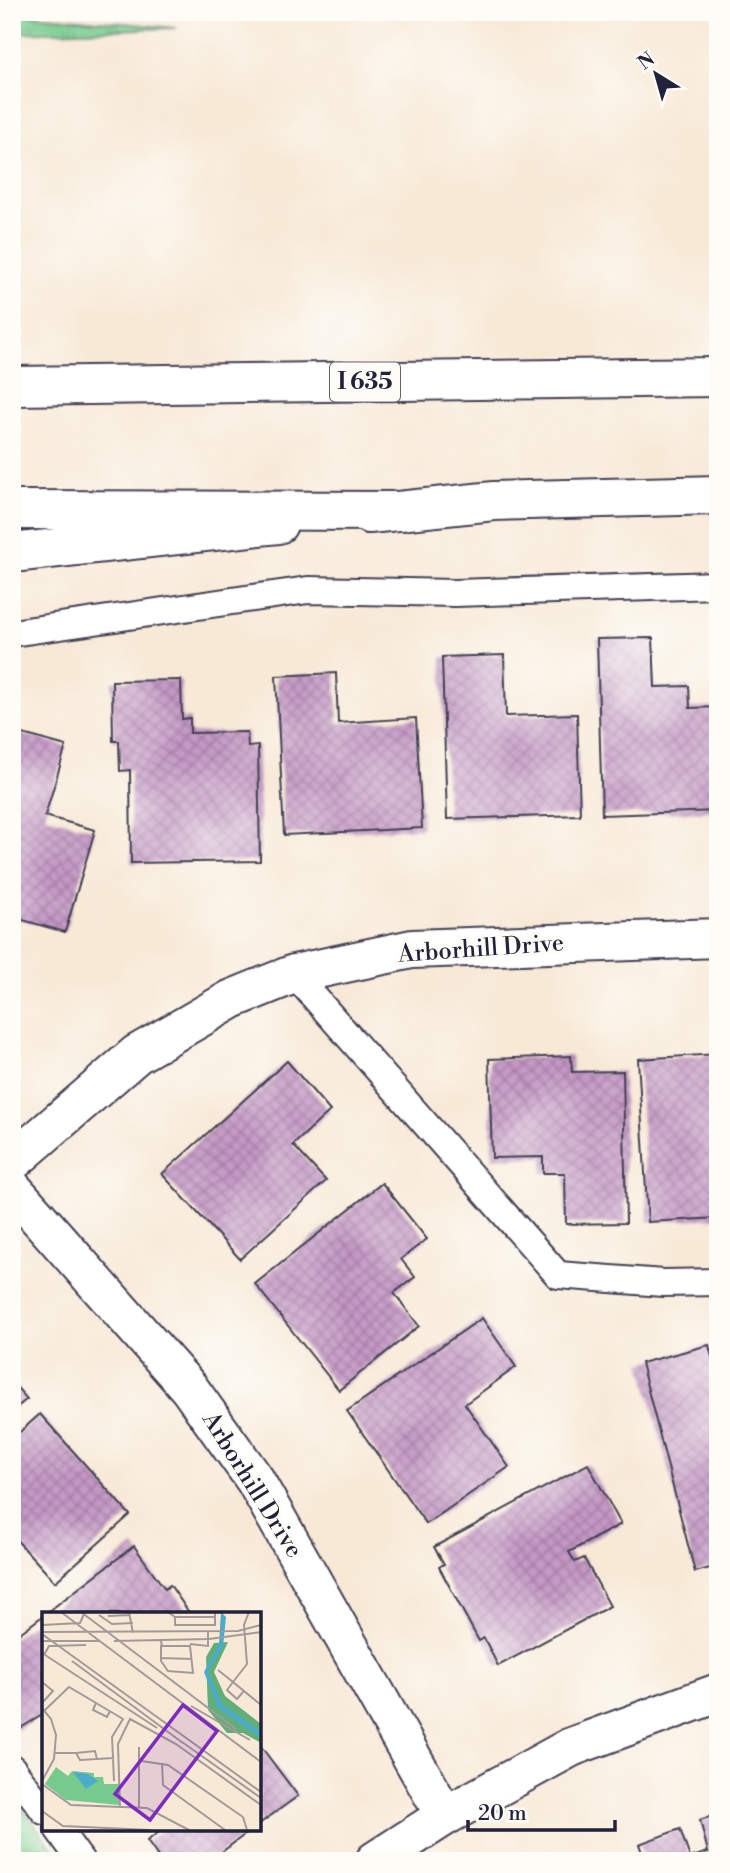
<svg xmlns="http://www.w3.org/2000/svg" width="730" height="1873" font-family="'Libre Bodoni',serif">
	<style>
		.grass { fill: url(#grass-tufts); stroke: #4c7664; stroke-width: 2 }
		.building { fill: url(#building-cross-hatch) }
		.lines { fill: none; stroke-linecap: round; stroke-linejoin: round }
		.lane-casing { stroke: #424052; stroke-width: 30 }
		.street-casing { stroke: #424052; stroke-width: 42 }
		.secondary-casing { stroke: #424052; stroke-width: 42 }
		.highway-casing { stroke: #424052; stroke-width: 42 }
		.lane { stroke: #fff; stroke-width: 26 }
		.street { stroke: #fff; stroke-width: 38 }
		.secondary { stroke: #fff; stroke-width: 38 }
		.highway { stroke: #fff; stroke-width: 38 }
		.labels { text-anchor: middle; dominant-baseline: central; stroke-width: 7; stroke-linejoin: round; paint-order: stroke }
		.shield { fill: #fdfcf7; stroke: #646373; stroke-width: 2 }
		.shield-label { font-size: 23px; font-weight: bold; fill: #22223b }
		.street-label { font-size: 24px; fill: #22223b; stroke: #fdfcf7 }
		.inset-road { fill: none; stroke: #a29999; stroke-width: 2 }
		.view { fill: #7b2cbf; fill-opacity: 0.15; stroke: #7b2cbf; stroke-width: 3.5 }
		.inset-edge { fill: none; stroke: #22223b; stroke-width: 3.5 }
	</style>
	<defs>
		<pattern id="grass-tufts" width="24" height="20" patternUnits="userSpaceOnUse" patternTransform="scale(1.75)"><rect width="24" height="20" fill="#77ca8d"/><path d="M3 7l-1-3M5 7V3M7 7l1-3M15 17l-1-3M17 17v-4M19 17l1-3" fill="none" stroke="#67ad7b"/></pattern>
		<pattern id="building-cross-hatch" width="8" height="8" patternUnits="userSpaceOnUse" patternTransform="scale(1.75)"><rect width="8" height="8" fill="#c599c6"/><path d="M0 0l8 8M0 8l8-8" fill="none" stroke="#a07ca2"/></pattern>
	</defs>
	<rect width="100%" height="100%" fill="#fdfcf7"/>
	<filter id="ink" filterUnits="userSpaceOnUse"><feTurbulence type="fractalNoise" baseFrequency=".0143" numOctaves="2"/><feDisplacementMap in="SourceGraphic" scale="14" xChannelSelector="R" yChannelSelector="G"/><feConvolveMatrix kernelMatrix="1 2 1 2 8 2 1 2 1" color-interpolation-filters="sRGB"/></filter>
	<filter id="wash" filterUnits="userSpaceOnUse"><feTurbulence type="fractalNoise" baseFrequency=".00686" numOctaves="4" result="noise"/><feDisplacementMap in="SourceGraphic" scale="28" xChannelSelector="R" yChannelSelector="G"/><feGaussianBlur stdDeviation="1.57" result="paint"/><feColorMatrix in="noise" values="0 0 0 0 0 0 0 0 0 0 0 0 0 0 0 0 0 1.4 0 .05"/><feComposite in="paint" operator="in"/></filter>
	<g filter="url(#wash)">
		<rect width="100%" height="100%" fill="#f8e9d7"/>
		<g class="grass">
			<path d="M12,13l165,15 -165,5z"/>
			<path d="M12,1794l50,67h-50z"/>
		</g>
		<g id="blocks">
			<g class="building">
				<path d="M653,638l2,49 34,-1 1,22 28,-1v104l-116,4 -5,-176z"/>
				<path d="M504,655l2,61 71,-2 3,101 -133,4 -5,-162z"/>
				<path d="M336,673l2,50 78,-5 6,110 -138,7 -8,-159z"/>
				<path d="M181,680l1,39 8,-1v15l57,-1 1,15 10,-1 2,115 -129,2 -1,-93 -10,1 -1,-30h-6l-1,-60z"/>
				<path d="M12,731l54,15 -21,70 50,14 -30,102 -53,-15z"/>
				<path d="M718,1054v104h-3l3,60 -70,4 -10,-163z"/>
				<path d="M571,1056l1,16 51,-1 3,152 -60,1 -1,-51h-22v-16l-51,1 -3,-99z"/>
				<path d="M287,1061l43,50 -37,34 33,36 -86,78 -78,-85z"/>
				<path d="M382,1183l45,56 -26,20 14,18 -21,16 25,33 -80,64 -84,-106z"/>
				<path d="M482,1318l34,49 -51,37 44,63 -83,57 -79,-113z"/>
				<path d="M709,1345l9,35v186l-23,6 -54,-209z"/>
				<path d="M12,1382l15,17 -15,12z"/>
				<path d="M40,1414l90,101 -75,67 -43,-47v-96z"/>
				<path d="M588,1464l33,60 -52,28 6,10 9,-4 26,48 -112,60 -14,-28 -5,3 -40,-74 5,-3 -10,-17z"/>
				<path d="M134,1546l31,43 5,-4 20,29h-145z"/>
				<path d="M44,1615v99l-32,19v-94z"/>
				<path d="M259,1744l39,52 -39,28z"/>
				<path d="M718,1814v47h-73l-6,-17 41,-15 10,29 18,-6 -8,-32z"/>
				<path d="M163,1829h89l-42,32h-49l-14,-20z"/>
			</g>
		</g>
	</g>
	<g filter="url(#ink)">
		<use href="#blocks" fill-opacity="0" stroke="#424052" stroke-width="2"/>
		<g class="lines">
			<g class="lane-casing">
				<g id="lane">
					<path d="M12,633l296,-43 147,3 263,-8"/>
					<path d="M294,974l264,301 105,8 55,-1"/>
					<path d="M12,1768l32,43"/>
					<path d="M58,1829l23,32"/>
				</g>
			</g>
			<g class="street-casing">
				<g id="street">
					<path d="M12,1162l125,-108 95,-55 62,-25 118,-25 306,-11"/>
					<path d="M12,1188l177,200 66,92 190,336"/>
					<path d="M375,1861l70,-45 126,-69 147,-54"/>
				</g>
			</g>
			<g class="secondary-casing">
				<g id="secondary">
					<path d="M369,514l125,-13 224,-6"/>
					<path d="M12,553l266,-29"/>
				</g>
			</g>
			<g class="highway-casing">
				<g id="highway">
					<path d="M12,386l706,-9"/>
					<path d="M12,510l389,1"/>
				</g>
			</g>
			<use href="#lane" class="lane"/>
			<use href="#street" class="street"/>
			<use href="#secondary" class="secondary"/>
			<use href="#highway" class="highway"/>
		</g>
	</g>
	<g class="labels">
		<rect class="shield" x="330" y="362.5" width="70" height="39" rx="5"/>
		<g class="shield-label">
			<text x="365" y="382">I 635</text>
		</g>
		<g class="street-label">
			<text transform="translate(481 949) rotate(-4)">Arborhill Drive</text>
			<text transform="translate(252 1485) rotate(58)">Arborhill Drive</text>
		</g>
	</g>
	<g transform="translate(42 1612)">
		<rect width="219" height="219" fill="#f8e9d7"/>
		<path d="M14,155l12,9 4,-5 22,2v4h9l1,7h15v21l-53,-5 -21,-16z" fill="#77ca8d"/>
		<path d="M186,30l-14,30 11,24 36,28v19l-18,-10h-16l-19,-23 -2,-53 8,-14z" fill="#61ae78"/>
		<path d="M179,0l5,5 -3,30 -15,24 14,33 39,28v6l-43,-30 -14,-36 15,-28zM31,160l15,2 10,7 -12,8z" fill="#4bacca"/>
		<path class="inset-road" d="M19,0l200,150M39,0l155,117M87,0l4,21M126,0l7,5h40M207,0l-5,13 3,39 -14,18 28,23M57,3l13,9 21,-1M66,4l21,-1M133,5v8h40v-13M0,13l38,-2 4,-9M0,20l196,-1 23,-6M0,22l219,158M0,29h58M72,29l95,-2 52,-7M148,32l18,2v-14M119,33v16l7,10 25,2 -3,-27h-28l-1,-5M0,41l115,75M2,43l5,-9 37,-1M119,46l31,1M30,49l111,82M176,58l15,12 -6,8 10,9 7,-8M0,70l11,9 -11,12M54,91l-3,7 14,7 3,-6M149,94l59,34M0,96l9,11 5,16 -2,24 -12,22M3,98l24,-23 54,32 -11,18 1,21 -33,2 -4,-7h-21M140,130l79,56M34,141l19,-2 2,8M71,146l1,23M99,149l27,4 75,52 4,13M120,151l1,22 62,45M0,172l29,21 76,3 42,22M78,195l-2,-63 12,-25 46,25 85,61M97,195v-60M0,199l21,15 87,4"/>
		<path class="view" d="M141,93l34,26 -67,89 -35,-26z"/>
		<rect width="219" height="219" class="inset-edge"/>
	</g>
	<rect width="730" height="1873" fill="none" stroke="#fdfcf7" stroke-width="42"/>
	<g transform="translate(656 74) rotate(323)" stroke="#fdfcf7" stroke-width="5" paint-order="stroke">
	<path d="M0-5L12 26L0 18L-12 26Z" fill="#22223b"/>
	<text y="-10" font-size="19" font-weight="bold" text-anchor="middle" fill="#22223b">N</text>
	</g>
	<path d="M468 1820v10h147v-10" fill="none" stroke="#22223b" stroke-width="3.5"/>
	<text x="478" y="1820" font-size="21" fill="#22223b" stroke="#fdfcf7" stroke-width="5" paint-order="stroke">20 m</text>
</svg>
